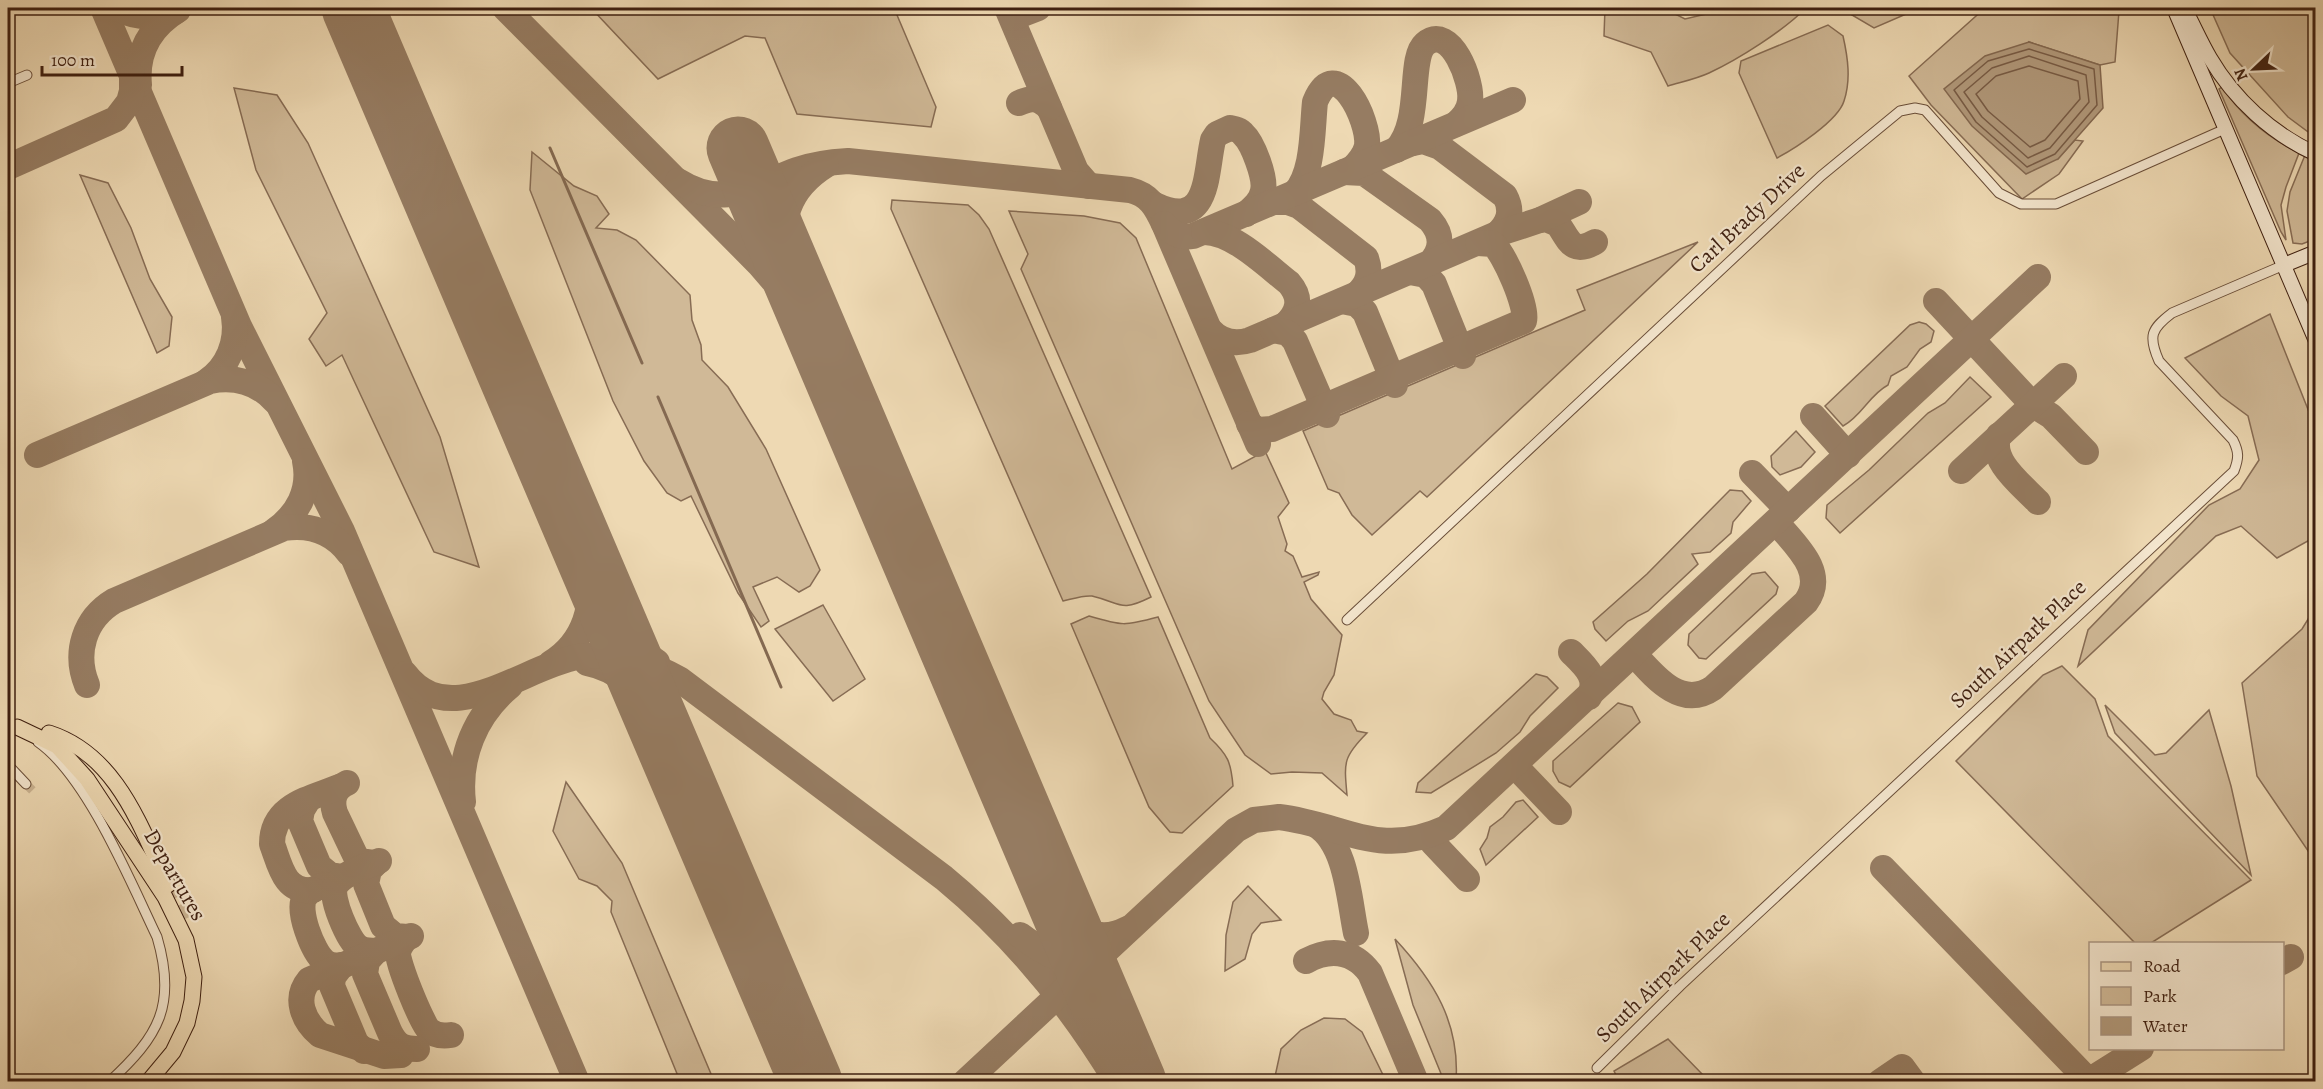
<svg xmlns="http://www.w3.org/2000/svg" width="2323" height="1089" font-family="Alegreya,serif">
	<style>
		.green { fill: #d0b997; stroke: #876c54; stroke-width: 1.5 }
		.water { fill: #b29a7c; stroke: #846951; stroke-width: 1.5 }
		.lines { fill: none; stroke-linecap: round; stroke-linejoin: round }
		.shore { stroke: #785c46; stroke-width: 1.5 }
		.stream { stroke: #846951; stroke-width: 3 }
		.taxiway { stroke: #967c62; stroke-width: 26 }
		.runway { stroke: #967c62; stroke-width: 63 }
		.street-tunnel { stroke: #cbb492; stroke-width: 9; stroke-dasharray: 9 4.5; stroke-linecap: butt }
		.primary-tunnel { stroke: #cbb492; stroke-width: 15; stroke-dasharray: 15 8; stroke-linecap: butt }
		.street-casing { stroke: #6a4e39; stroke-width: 11 }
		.secondary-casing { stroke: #3e1f10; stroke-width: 16 }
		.primary-casing { stroke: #3e1f10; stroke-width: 17 }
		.street { stroke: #f4e6ce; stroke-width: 9 }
		.secondary { stroke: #f4e6ce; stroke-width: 14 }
		.primary { stroke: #eed9b3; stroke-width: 15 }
		.rail { stroke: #3e1f10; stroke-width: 3; stroke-dasharray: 10 10; stroke-linecap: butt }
		.labels { text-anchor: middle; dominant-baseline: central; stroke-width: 4.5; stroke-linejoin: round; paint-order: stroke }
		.street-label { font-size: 22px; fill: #3e1f10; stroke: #f4e6ce }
	</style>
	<rect width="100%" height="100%" fill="#eed9b3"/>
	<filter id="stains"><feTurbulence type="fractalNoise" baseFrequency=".00333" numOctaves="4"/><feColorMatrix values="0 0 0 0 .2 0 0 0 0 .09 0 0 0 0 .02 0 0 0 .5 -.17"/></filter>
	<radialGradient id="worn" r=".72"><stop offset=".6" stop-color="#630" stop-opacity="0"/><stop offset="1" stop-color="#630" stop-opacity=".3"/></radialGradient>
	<g class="green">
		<path d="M591,8h303l42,99 -5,20 -134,-13 -32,-76 -20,-2 -87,43z"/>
		<path d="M1605,8h58l22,11 21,-5 7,-6h93c-23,23 -67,51 -97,65 -13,6 -28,9 -41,13l-17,-34 -47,-16z"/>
		<path d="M1840,8h80l-46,20z"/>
		<path d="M1985,8h132l2,3 -4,51 -15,3 -71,-23 29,117 17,-19 8,1 -24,33 -37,25 -91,-94 -22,-29z"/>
		<path d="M2210,8h105v129l-27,-20 -58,-64z"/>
		<path d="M1828,25l15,11c5,22 8,44 1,65 -6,20 -50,48 -67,57l-38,-85 2,-12z"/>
		<path d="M2222,87c19,28 47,51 77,66l-13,34 -5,18 5,35 -5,-8 -62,-143z"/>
		<path d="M234,88l43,7 31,48 132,294 39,130 -45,-15 -92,-197 -16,11 -17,-27 18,-26 -71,-143z"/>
		<path d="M532,152l42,34 23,10 12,18 -13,14 21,2 19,10 54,55 2,25 9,25 1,15 26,27 38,62 54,121 -10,16 -11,6 -22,-15 -24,10 16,34 -8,6 -23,-34 -47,-97 -10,5 -14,-8 -23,-32 -31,-60 -83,-211z"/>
		<path d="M2305,155l10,6v78l-13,5 -9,-1 -6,-32 3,-19z"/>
		<path d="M80,175l28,8 23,45 19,51 22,38 -3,29 -12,7z"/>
		<path d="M892,200l76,5 11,10 10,14 162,368c-32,16 -29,6 -59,-1 -9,-1 -20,3 -29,5l-172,-392z"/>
		<path d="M1009,211l75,5 36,7 16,15 96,231 33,-18 24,52 -11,14 9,27 -2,7 8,5 9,21 17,-5 -1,3 -14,7 7,17 31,36 -8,40 -10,17 -2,7 12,15 17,6 6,11 10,2c-24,24 -23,29 -20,62l-25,-22 -30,-1 -21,2 -26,-19 -36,-54 -188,-432 7,-15z"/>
		<path d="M1698,242l-271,255 -7,-6 -48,44 -20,-20 -13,-22 -11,-4 -25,-58 282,-121 -8,-20z"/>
		<path d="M2270,314l45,113v110l-38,21 -36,-32 -25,10 -138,130 10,-36 121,-125 31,-16 19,-29 -11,-44 -27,-20 -36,-38z"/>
		<path d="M1919,322l7,2 8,7 -3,11 -11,7 -13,18 -16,9 -3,9c-19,10 -26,31 -45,41l-18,-20 85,-81z"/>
		<path d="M1970,377l21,20 -151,136 -14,-15 1,-13 42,-35 59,-57 17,-10z"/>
		<path d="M1796,431l19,21 -14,15 -21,8 -8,-8 -1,-11z"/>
		<path d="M1730,490l12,1 9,10 -18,21 -2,11 -21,19 -18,2 6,10 -50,47 -20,10 -22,20 -11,-12 -2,-7 54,-48z"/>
		<path d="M1765,572l13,15 -2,7 -70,65 -7,-1 -11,-13 1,-11 63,-60z"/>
		<path d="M823,605l42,74 -32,22 -58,-72z"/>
		<path d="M2315,608v253l-58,-85 -15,-93 60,-54z"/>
		<path d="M1089,616c34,10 35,10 69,1l52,121c18,17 21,24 23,48l-51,47 -12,-1 -21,-25 -78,-183z"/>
		<path d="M2062,666l33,33 13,37 143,144 -100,63h-16l-179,-182 87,-86z"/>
		<path d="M1536,674l11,3 11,11 -28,28 -10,16 -24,21 -65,40 -15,-1 2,-9z"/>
		<path d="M1618,703l14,4 8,15 -70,65 -11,-5 -6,-11v-10z"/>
		<path d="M2105,705l50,50 11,-2 43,-43 22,76 20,89 -136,-142z"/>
		<path d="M566,782l56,81 92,218h-34l-69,-169 1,-11 -15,-15 -18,-7 -26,-48z"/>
		<path d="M1523,800l15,17 -52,48 -6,-16 7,-11 3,-11 13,-10 13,-15z"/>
		<path d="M1248,886l33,34 -20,3 -9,11 -7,25 -20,12 1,-36 7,-33z"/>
		<path d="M1395,939c39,42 65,84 61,142h-12l-31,-76z"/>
		<path d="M1324,1018l21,1 17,13 24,49h-112l7,-32 20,-19z"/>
		<path d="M1668,1039l36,37 -24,5h-61l-5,-10z"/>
	</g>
	<path class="water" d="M2029,42l71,23 3,43 -45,51 -32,15 -54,-48 -28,-37 41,-33z"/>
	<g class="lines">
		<g class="shore">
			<path d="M2029,49l65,20 3,36 -42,49 -28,13 -51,-45 -22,-32 34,-29z"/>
			<path d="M2029,56l57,19 3,27 -39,46 -22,10 -46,-41 -18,-25 28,-24z"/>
			<path d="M2029,66l49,15 2,18 -35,41 -15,7 -42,-36 -12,-17 20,-18z"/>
		</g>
		<g class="stream">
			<path d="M550,148l92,215"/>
			<path d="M658,397l123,290"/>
		</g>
		<g class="taxiway">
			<path d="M103,8l136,318 103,205 235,551"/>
			<path d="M116,8c20,10 39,11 60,3"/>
			<path d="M505,8l254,256 32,37 33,49"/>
			<path d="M1007,8l69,163 13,15"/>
			<path d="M1012,18l26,-10"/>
			<path d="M139,85c-3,-32 11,-58 39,-75"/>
			<path d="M1019,103c13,-6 20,-5 30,5"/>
			<path d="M1413,143l10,-2 17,6 65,49c8,15 4,27 -8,38"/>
			<path d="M1396,150c27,-27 12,-91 29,-106 26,-22 48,39 45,57 -1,10 -7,17 -14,23"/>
			<path d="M8,167l108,-48 13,-17 3,-11v-16"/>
			<path d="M1344,172l20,1 66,47c13,15 13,30 -1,44"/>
			<path d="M678,181c46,29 75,5 119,-11 17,-6 34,-8 51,-9l282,29c20,5 26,17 34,34l94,220"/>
			<path d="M1294,194c20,-20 18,-65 21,-92 21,-52 55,19 52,44 -2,9 -8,16 -15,23"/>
			<path d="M1274,202h14l11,4 67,52c5,14 3,25 -9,36"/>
			<path d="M1155,205c55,26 50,-31 58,-65l4,-6 13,-6c5,1 10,2 13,6 10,9 23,44 20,57 -2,10 -9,16 -17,23"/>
			<path d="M1540,220l6,-1 12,5c11,16 14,31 37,18"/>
			<path d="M1164,224c8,10 17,14 29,12l320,-136"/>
			<path d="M1204,232c29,0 62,33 85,51 13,15 10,29 -4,42"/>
			<path d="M787,265c-8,-43 -1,-75 39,-100"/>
			<path d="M1410,272l16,3 8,9 29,72"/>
			<path d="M1342,301l15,3 8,8 30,73"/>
			<path d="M1936,301l96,103 19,12 35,36"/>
			<path d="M1210,330c11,12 25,15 40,10l247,-106 43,-14 39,-18"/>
			<path d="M1273,330l15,3 7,8 32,74"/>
			<path d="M206,382c22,-14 32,-40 28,-65"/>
			<path d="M1813,416l35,39"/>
			<path d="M1249,424l9,6 14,-1 252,-108c4,-14 -20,-68 -31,-77l-15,-1"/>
			<path d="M1999,435c-11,25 23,50 39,67"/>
			<path d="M37,455l173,-74c24,-5 48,1 65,20"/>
			<path d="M1961,471l103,-95"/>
			<path d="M1752,473l36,37"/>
			<path d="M273,532c25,-17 38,-42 32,-71"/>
			<path d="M615,623l18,22 24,17"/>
			<path d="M1571,652c13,13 29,26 18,45"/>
			<path d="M1635,655c19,21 46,55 78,33l93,-86c22,-30 -12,-58 -30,-80"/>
			<path d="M551,663c37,-23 44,-62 37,-103"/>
			<path d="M587,663c36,7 53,30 71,60"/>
			<path d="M405,674c45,59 119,-8 173,-17 36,-5 69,4 101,22l265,199c70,58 126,126 173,204"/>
			<path d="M87,685c-13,-32 -3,-66 27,-84l170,-73c26,-4 49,4 65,25"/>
			<path d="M1515,766l44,46"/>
			<path d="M347,783c-13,6 -16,17 -12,30l21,44 5,4 14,2"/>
			<path d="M308,800l-6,10 -2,11 19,45 11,9 13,2"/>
			<path d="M463,802c-5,-45 12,-87 47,-116"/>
			<path d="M1316,825c31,19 33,75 40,108"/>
			<path d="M1433,843l34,36"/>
			<path d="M376,863l-7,7 -3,14 17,42 12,10 12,1"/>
			<path d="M1883,868l206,213"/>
			<path d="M324,885c-7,3 -15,5 -19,12 -9,12 8,55 19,64 5,5 12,5 18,4"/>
			<path d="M313,890c-29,3 -33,-25 -41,-46 0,-39 38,-45 67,-57"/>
			<path d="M1060,906c17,24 38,38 67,23"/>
			<path d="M1020,935c28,21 47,33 81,17"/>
			<path d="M407,937c-4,5 -8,9 -9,16 -1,9 24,71 31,77 6,6 15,6 22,5"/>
			<path d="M376,951c-7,0 -13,0 -18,-4 -10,-7 -28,-50 -23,-60 6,-14 31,-20 44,-26"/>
			<path d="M376,951l-9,10 -2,13 25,59c7,13 13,16 27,16"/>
			<path d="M1306,961c24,-13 47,-11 64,12l46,109"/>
			<path d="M2282,962l9,-5"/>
			<path d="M342,965l-9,12 -1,9 24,57 8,8"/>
			<path d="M1099,996c-3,-18 -3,-31 8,-47"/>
			<path d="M401,1055l-17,1 -64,-21c-17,-14 -26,-37 -11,-55l102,-44"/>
			<path d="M965,1082l271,-252 18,-10 25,-3c66,8 99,42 167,11l592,-551"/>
			<path d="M1880,1082l22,-15 11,15"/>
			<path d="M2087,1082l54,-34"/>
		</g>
		<g class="runway">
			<path d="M353,8l458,1074"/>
			<path d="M738,148l397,934"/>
		</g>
		<path class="street-tunnel" d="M26,784l8,8"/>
		<path class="primary-tunnel" d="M168,885l16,35"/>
		<g class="street-casing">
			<g id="street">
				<path d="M8,83l19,-8"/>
				<path d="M1347,620l474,-444 79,-65 15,-3 10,2 74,83 22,11h35l169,-75"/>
				<path d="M38,742c49,34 93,141 119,195 20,68 2,99 -48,145"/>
				<path d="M8,765l18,19"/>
				<path d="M1597,1068l83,-82 554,-515c5,-13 5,-19 -1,-31l-74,-79c-11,-25 -8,-32 13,-48l112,-48"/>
			</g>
		</g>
		<g class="secondary-casing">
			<g id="secondary">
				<path d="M2174,8l142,333"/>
				<path d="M2184,8c9,16 16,33 26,50 24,41 62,76 106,96"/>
				<path d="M2284,265l32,-13"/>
			</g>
		</g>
		<g class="primary-casing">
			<g id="primary">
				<path d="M17,727l40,19 30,33 78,118 21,43 8,37 -2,24 -5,22 -14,29 -25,30"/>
				<path d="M49,733c68,22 91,93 119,152"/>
			</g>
		</g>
		<use href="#street" class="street"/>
		<use href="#secondary" class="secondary"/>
		<use href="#primary" class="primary"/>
		<path class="rail" d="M8,1066l14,16"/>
	</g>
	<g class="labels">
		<g class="street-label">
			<text transform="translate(1747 218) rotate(-43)">Carl Brady Drive</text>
			<text transform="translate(2018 644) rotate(-43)">South Airpark Place</text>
			<text transform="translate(175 875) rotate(60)">Departures</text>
			<text transform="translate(1663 977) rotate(-44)">South Airpark Place</text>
		</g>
	</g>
	<rect width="2323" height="1089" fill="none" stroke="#eed9b3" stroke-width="30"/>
	<rect x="9" y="9" width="2305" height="1071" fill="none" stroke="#3e1f10" stroke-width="3"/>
	<rect x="15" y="15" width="2293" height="1059" fill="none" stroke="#3e1f10" stroke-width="1.5"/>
	<rect x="2089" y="942" width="195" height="108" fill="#f4e6ce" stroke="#ab9682" stroke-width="1.5"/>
	<rect x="2101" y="962" width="30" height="9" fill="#eed9b3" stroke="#ab9682" stroke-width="1.5"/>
	<text x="2143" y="972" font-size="18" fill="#3e1f10">Road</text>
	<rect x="2101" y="987" width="30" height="18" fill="#d0b997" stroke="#ab9682" stroke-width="1.5"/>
	<text x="2143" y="1002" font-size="18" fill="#3e1f10">Park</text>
	<rect x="2101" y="1017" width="30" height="18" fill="#b29a7c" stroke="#ab9682" stroke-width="1.5"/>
	<text x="2143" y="1032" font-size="18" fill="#3e1f10">Water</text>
	<g transform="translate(2254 69) rotate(247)" stroke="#f4e6ce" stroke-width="4.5" paint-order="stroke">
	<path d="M0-4.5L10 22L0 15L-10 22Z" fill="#3e1f10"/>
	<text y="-9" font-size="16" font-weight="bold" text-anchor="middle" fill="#3e1f10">N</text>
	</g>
	<path d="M42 66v9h140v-9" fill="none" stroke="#3e1f10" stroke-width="3"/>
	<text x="51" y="66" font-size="18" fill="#3e1f10" stroke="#f4e6ce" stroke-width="4.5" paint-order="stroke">100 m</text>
	<rect width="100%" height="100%" filter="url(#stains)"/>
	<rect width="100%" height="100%" fill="url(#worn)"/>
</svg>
